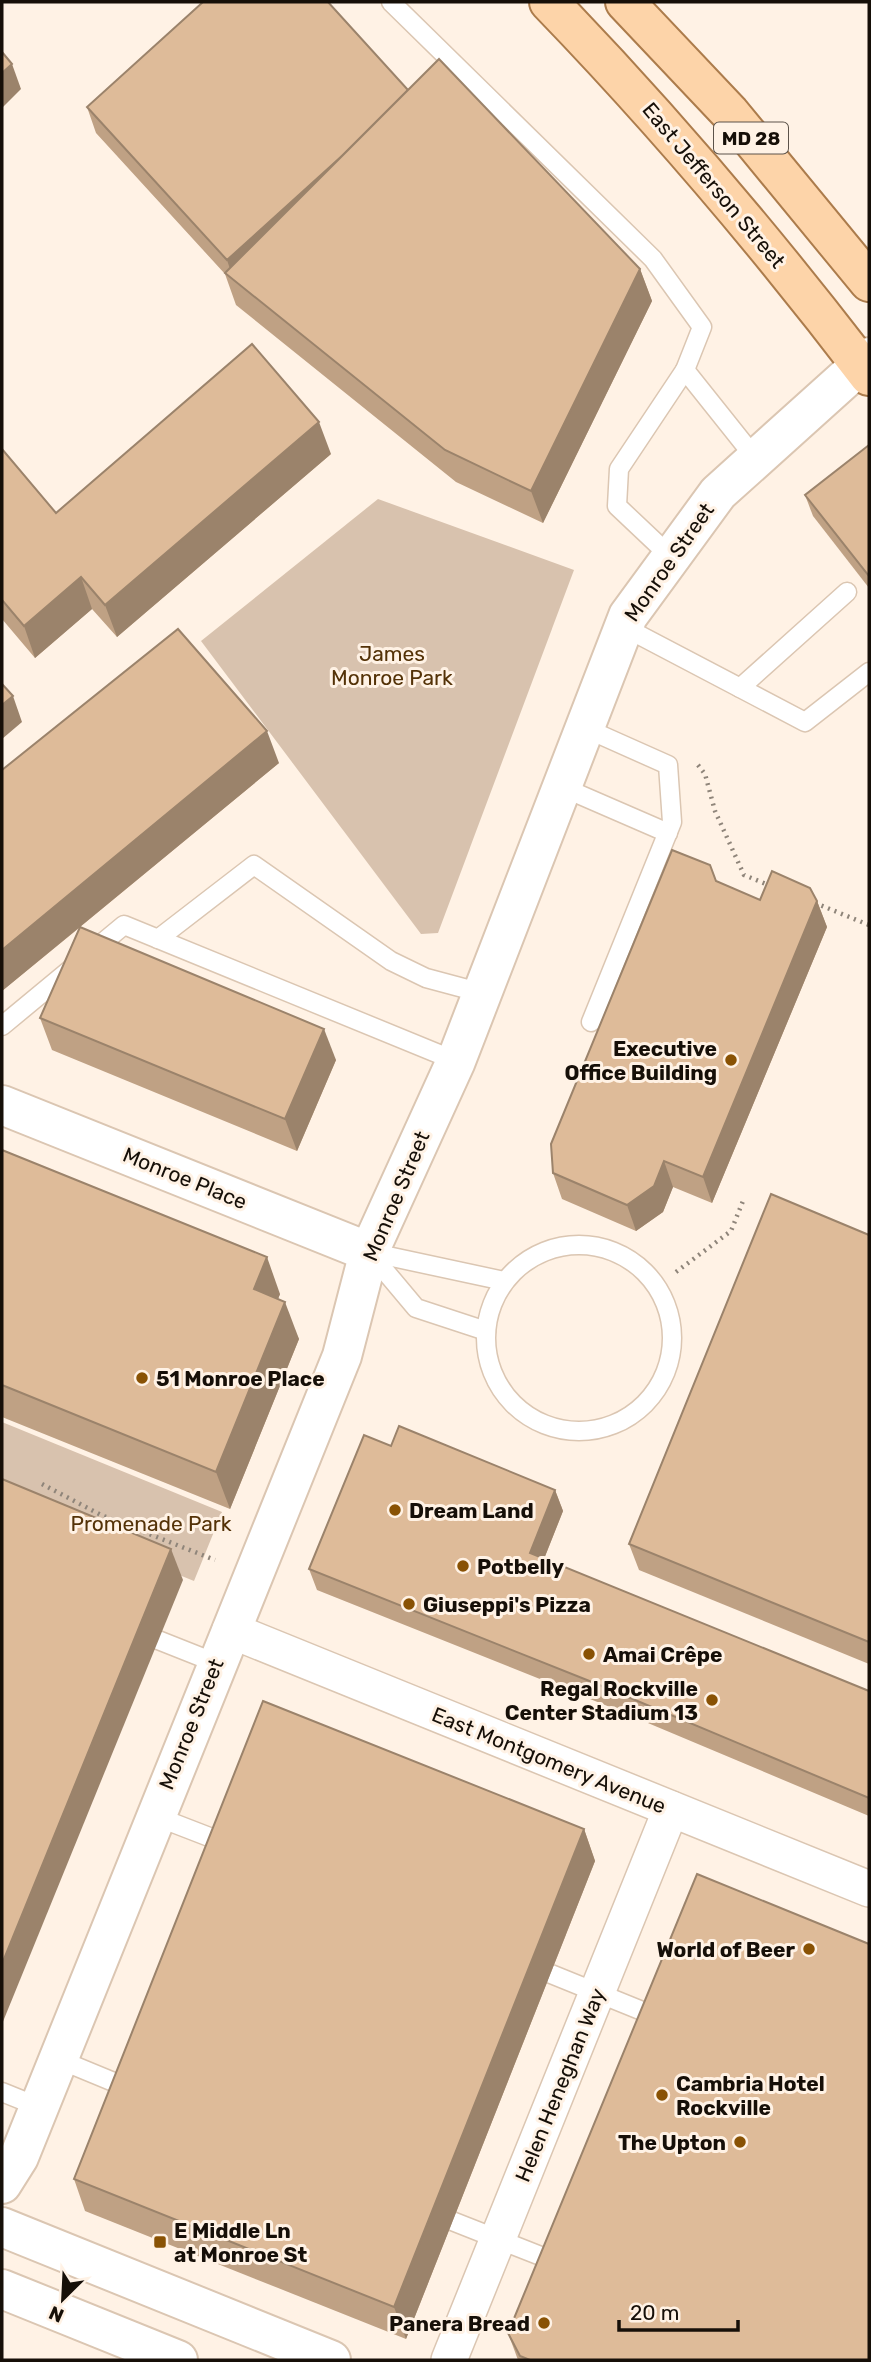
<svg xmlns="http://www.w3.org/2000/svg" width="871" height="2362" font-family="Rubik,sans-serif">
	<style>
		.green { fill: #d8c2ae }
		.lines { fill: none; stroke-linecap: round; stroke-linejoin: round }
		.service-casing { stroke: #dbc6b2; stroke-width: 21 }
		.minor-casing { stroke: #dbc6b2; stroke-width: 38 }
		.tertiary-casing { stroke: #dbc6b2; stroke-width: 42 }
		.primary-casing { stroke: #ac7c4c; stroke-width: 42 }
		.path { stroke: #8f857a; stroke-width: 4.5; stroke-dasharray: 2 5; stroke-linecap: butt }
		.service { stroke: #fff; stroke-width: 18 }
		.minor { stroke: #fff; stroke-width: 35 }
		.tertiary { stroke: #fff; stroke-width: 38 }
		.primary { stroke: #fdd4a9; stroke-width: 38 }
		.wall { fill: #bfa184 }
		.shaded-wall { fill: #9b836b }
		.building { fill: #debb99; stroke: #9b836b; stroke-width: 2 }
		.poi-dot { fill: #895204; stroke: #fff2e5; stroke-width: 2.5 }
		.labels { text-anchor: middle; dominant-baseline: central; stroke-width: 6; stroke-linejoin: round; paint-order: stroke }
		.shield { fill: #fff2e5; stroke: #5c534a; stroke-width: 2 }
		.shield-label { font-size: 19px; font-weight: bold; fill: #160f08 }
		.street-label { font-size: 21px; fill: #160f08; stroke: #fff2e5 }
		.park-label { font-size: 21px; fill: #543207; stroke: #fff2e5 }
		.poi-label { font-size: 21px; font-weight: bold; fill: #160f08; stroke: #fff2e5; text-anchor: start }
	</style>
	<rect width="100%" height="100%" fill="#fff2e5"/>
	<g class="green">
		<path d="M378,499l196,71 -136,363 -17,1 -220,-293z"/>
		<path d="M2,1422l220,90 -28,69 -192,-78z"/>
	</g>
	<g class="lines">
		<g class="service-casing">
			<g id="service">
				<path d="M391,2l262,257 49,68 -17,43 -66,99 -2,37 54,51"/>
				<path d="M685,370l71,89"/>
				<path d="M624,627l181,95 64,-50"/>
				<path d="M740,688l107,-96"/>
				<path d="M585,728l83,37 4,57 -81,200"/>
				<path d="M562,787l106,46"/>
				<path d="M158,939l96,-74 137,96 35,17 56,15"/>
				<path d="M2,1026l122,-101 332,136"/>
				<circle cx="579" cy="1338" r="93"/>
				<path d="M369,1252l47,56 70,23"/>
				<path d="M369,1252l135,29"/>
				<path d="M158,1640l58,23"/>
				<path d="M155,1816l75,29"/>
				<path d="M551,1974l111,45"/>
				<path d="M58,2059l75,31"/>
				<path d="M2,2092l37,15"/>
				<path d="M452,2221l109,43"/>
			</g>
		</g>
		<g class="minor-casing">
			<g id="minor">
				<path d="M230,1630l639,259"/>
				<path d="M449,2360l222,-551"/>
			</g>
		</g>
		<g class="tertiary-casing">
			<g id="tertiary">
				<path d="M2,1105l367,147"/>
				<path d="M2,2184l17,-27 323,-801 27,-104 87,-191 172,-445 90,-123 151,-136"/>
				<path d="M2,2227l329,133"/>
				<path d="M2,2289l176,71"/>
			</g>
		</g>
		<g class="primary-casing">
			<g id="primary">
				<path d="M549,2c114,118 220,243 320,374"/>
				<path d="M625,2l105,111 139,169"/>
			</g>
		</g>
		<g class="path">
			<path d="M698,765l7,9 10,37 29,64 27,11"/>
			<path d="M815,903l54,22"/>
			<path d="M676,1272l55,-41 12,-30"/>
			<path d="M42,1484l59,31 114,45"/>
		</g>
		<use href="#service" class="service"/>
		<use href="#minor" class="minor"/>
		<use href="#tertiary" class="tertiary"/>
		<use href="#primary" class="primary"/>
	</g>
	<g class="wall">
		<path d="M408,90l232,179 12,32 -109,222 -87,-41 -220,-177 -11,-31 -129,-141 -9,-26z"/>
		<path d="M869,445v143l-56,-72 -8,-21z"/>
		<path d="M2,449l54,64 275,-59 -214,183 -25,-28 -57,49 -33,-39z"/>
		<path d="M279,763l-199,164 256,133 -39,91 -245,-101 -12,-32 39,-90 -77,63v-221z"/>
		<path d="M716,881l44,19 57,1 10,26 -115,276 -39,-16 -10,25 -27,19 -74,-32 -9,-26z"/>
		<path d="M2,1150l278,144 -2,5 21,40 -69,170 -228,-92z"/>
		<path d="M869,1235v429l-230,-94 -10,-26z"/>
		<path d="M391,1446l164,44 8,21 -19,48 325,132v125l-264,-111 -288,-115 -8,-21z"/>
		<path d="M584,1829l11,32 -189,478 -321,-128 -11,-32z"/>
		<path d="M508,2333l361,27h-351z"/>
	</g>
	<g class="shaded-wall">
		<path d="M12,64l9,25 -19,19v-35z"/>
		<path d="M411,93l-177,188 -7,-21z"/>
		<path d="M640,269l12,32 -109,222 -12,-32z"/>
		<path d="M319,422l12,32 -214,183 -12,-32z"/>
		<path d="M81,577l11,32 -57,49 -11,-32z"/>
		<path d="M13,696l9,26 -20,17v-34z"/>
		<path d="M267,731l12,32 -277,228v-41z"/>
		<path d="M817,901l10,26 -115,276 -9,-26z"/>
		<path d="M324,1029l12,31 -39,91 -12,-32z"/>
		<path d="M664,1161l9,26 -10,25 -27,19 -9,-26z"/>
		<path d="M267,1257l13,37 -13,32 -13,-37z"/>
		<path d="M285,1302l14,37 -69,170 -14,-37z"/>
		<path d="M555,1490l8,21 -25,63 -8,-21z"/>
		<path d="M171,1549l12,31 -181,444v-60z"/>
		<path d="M584,1829l11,32 -189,478 -12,-32z"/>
	</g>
	<g class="building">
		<path d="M203,2h125l80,88 -65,65 -116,105 -140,-153z"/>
		<path d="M2,52l10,12 -10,9z"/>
		<path d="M439,59l201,210 -109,222 -86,-41 -220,-177z"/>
		<path d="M252,344l67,78 -214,183 -24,-28 -57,49 -22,-26v-151l54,64z"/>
		<path d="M869,445v131l-64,-81z"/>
		<path d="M178,629l89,102 -265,219v-180z"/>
		<path d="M2,684l11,12 -11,9z"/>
		<path d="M672,850l38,15 6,16 44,19 12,-29 38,17 7,13 -114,276 -39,-16 -10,25 -27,19 -74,-32 -2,-29z"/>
		<path d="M80,927l244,102 -39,90 -245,-101z"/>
		<path d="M2,1150l265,107 -13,32 31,13 -69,170 -214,-87z"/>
		<path d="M771,1194l98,41v407l-240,-98z"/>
		<path d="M399,1426l156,64 -25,63 339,138v107l-272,-114 -288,-115 55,-134 27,11z"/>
		<path d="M2,1479l169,70 -169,415z"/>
		<path d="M263,1701l321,128 -190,478 -320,-128z"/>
		<path d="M697,1874l172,70v416h-339l-10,-4 -12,-23z"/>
	</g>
	<g class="poi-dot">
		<circle cx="731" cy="1060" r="7"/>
		<circle cx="142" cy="1378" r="7"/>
		<circle cx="395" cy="1510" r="7"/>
		<circle cx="463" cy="1566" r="7"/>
		<circle cx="409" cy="1604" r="7"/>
		<circle cx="589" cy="1654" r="7"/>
		<circle cx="712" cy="1700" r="7"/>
		<circle cx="809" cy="1949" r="7"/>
		<circle cx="662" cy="2095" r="7"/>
		<circle cx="740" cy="2142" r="7"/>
		<rect x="153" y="2235" width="14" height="14" rx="3.5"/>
		<circle cx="544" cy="2323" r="7"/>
	</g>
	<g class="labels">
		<rect class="shield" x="714" y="122.5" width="74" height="31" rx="5"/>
		<g class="shield-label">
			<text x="751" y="138">MD 28</text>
		</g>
		<g class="street-label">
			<text transform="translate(714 185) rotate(50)">East Jefferson Street</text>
			<text transform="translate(669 562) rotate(-55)">Monroe Street</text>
			<text transform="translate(185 1178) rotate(22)">Monroe Place</text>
			<text transform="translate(396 1196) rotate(-67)">Monroe Street</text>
			<text transform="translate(191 1724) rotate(-68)">Monroe Street</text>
			<text transform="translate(549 1760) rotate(22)">East Montgomery Avenue</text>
			<text transform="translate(560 2085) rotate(-68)">Helen Heneghan Way</text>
		</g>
		<g class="park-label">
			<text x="392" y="653">James<tspan x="392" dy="24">Monroe Park</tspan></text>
			<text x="151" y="1523">Promenade Park</text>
		</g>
		<g class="poi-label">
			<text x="717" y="1048" text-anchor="end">Executive<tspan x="717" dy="24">Office Building</tspan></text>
			<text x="156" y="1378">51 Monroe Place</text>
			<text x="409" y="1510">Dream Land</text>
			<text x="477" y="1566">Potbelly</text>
			<text x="423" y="1604">Giuseppi's Pizza</text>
			<text x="603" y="1654">Amai Crêpe</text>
			<text x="698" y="1688" text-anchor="end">Regal Rockville<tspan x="698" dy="24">Center Stadium 13</tspan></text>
			<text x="795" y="1949" text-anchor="end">World of Beer</text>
			<text x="676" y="2083">Cambria Hotel<tspan x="676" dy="24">Rockville</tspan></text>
			<text x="726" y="2142" text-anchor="end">The Upton</text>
			<text x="174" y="2230">E Middle Ln<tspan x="174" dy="24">at Monroe St</tspan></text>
			<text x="530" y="2323" text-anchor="end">Panera Bread</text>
		</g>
	</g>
	<rect width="871" height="2362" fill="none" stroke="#160f08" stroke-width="7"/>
	<g transform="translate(63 2299) rotate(204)" stroke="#fff2e5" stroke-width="5" paint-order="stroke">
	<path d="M0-5L12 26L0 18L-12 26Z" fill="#160f08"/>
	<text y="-10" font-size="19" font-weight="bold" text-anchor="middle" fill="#160f08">N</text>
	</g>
	<path d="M619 2320v10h119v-10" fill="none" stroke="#160f08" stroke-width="3.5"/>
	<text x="630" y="2320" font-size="21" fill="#160f08" stroke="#fff2e5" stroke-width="5" paint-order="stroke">20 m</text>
</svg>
